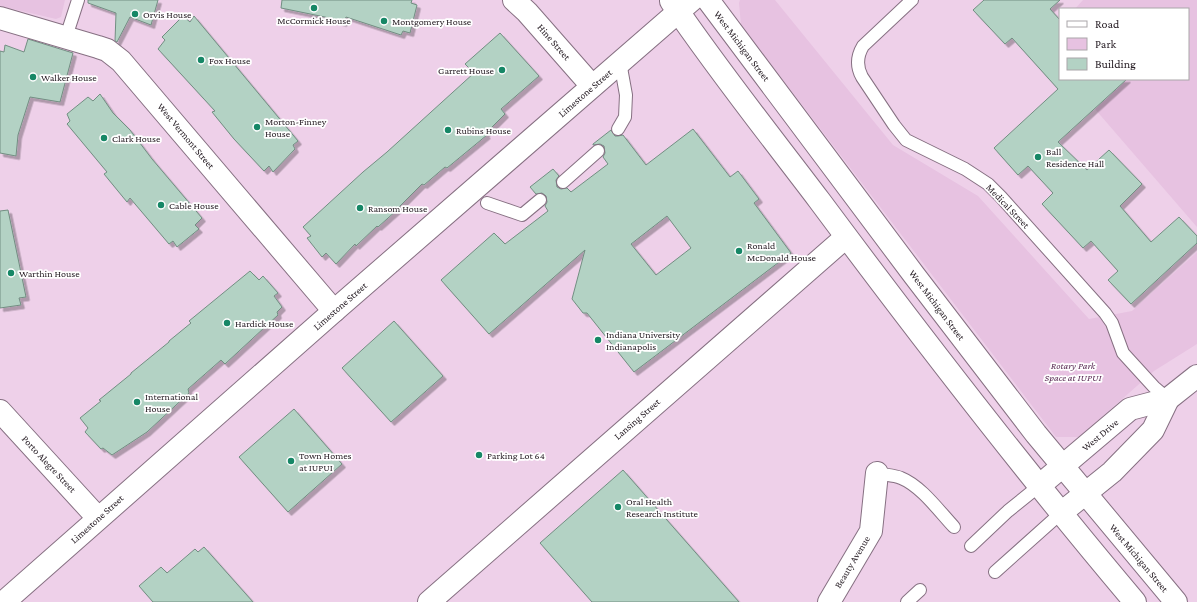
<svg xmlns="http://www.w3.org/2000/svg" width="1197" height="602" font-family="'Crimson Pro',serif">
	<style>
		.built { fill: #eed0e9; fill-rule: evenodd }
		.green { fill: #e7c2e1 }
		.building { fill: #b3d2c4; stroke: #728e82; fill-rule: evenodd; filter: url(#shadow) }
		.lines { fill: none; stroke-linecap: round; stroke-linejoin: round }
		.lane-casing { stroke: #867082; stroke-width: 14 }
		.street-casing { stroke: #867082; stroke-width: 24 }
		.secondary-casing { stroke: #867082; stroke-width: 24 }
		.lane { stroke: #fff; stroke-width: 12 }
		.street { stroke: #fff; stroke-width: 22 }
		.secondary { stroke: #fff; stroke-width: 22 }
		.poi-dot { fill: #168766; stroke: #fff; stroke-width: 1.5 }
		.labels { text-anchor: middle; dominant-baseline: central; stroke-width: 3.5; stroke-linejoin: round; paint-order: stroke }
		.poi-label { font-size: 10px; fill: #2a2128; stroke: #fff; text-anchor: start }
		.street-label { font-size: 10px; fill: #2a2128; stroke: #fff }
		.park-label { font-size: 10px; font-style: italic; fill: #5a2b54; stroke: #fff }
	</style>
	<defs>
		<filter id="shadow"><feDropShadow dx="3.5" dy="3.5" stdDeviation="0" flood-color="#0004"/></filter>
	</defs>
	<rect width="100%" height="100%" fill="#f5ddf1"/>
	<path class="built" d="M0,0h1197v602h-1197zM1060,9h128v70h-128z"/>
	<g class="green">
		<path d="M0,0h65l-4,17 -5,2 -56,-13z"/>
		<path d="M740,0h35l118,145 85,51 111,123 43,-8 65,-59v92l-43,27 -75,66h-23l-315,-412 -2,-22z"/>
		<path d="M1083,0h114v227l-102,-118 22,-20 1,-10h70v-70h-113z"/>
	</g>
	<g class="building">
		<path d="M88,0h70l-7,25 -21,-8 -13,25 -2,-1 1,-28 -28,-10z"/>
		<path d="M282,0h130l-1,3 6,2 -7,28 -7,-2 -2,4 -55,-18 -3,6 -18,-6 -44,-9z"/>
		<path d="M984,0h76l-10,9 10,11v59h67l-69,63 29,28 22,-20 33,34 -22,22 31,36 28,-25 18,19v7l-66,61 -23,-24 10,-9 -27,-30 -8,7 -41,-44 11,-11 -25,-27 -10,9 -24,-27 64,-59 -46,-51 -7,6 -32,-34z"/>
		<path d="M183,16l7,6 4,-6 104,125 -5,4 2,4 -22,23 -4,-6 -5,5 -30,-32 -22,-27 3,-1 -57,-62 7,-9 -3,-3z"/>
		<path d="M500,33l39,43 -38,33 4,5 -20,20 2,1 -40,33 -2,-1 -21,18 -2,-1 -25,25v1l-19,17 -1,-1 -21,20 -1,-2 -19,20 -10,-11 -4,4 -15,-19 4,-2 -8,-9 60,-55 24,-20 87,-79 -9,-9z"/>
		<path d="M28,39l45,14 -13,49 -30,-5 -12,38 -2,21 -16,-3v-102l4,1 1,-7 19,7z"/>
		<path d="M100,94l13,19 17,17 22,29 50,59 -7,7 4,4 -22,18 -4,-6 -4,3 -39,-46 -3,4 -23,-28 3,-2 -40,-48 3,-3 -3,-7 21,-17 5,4z"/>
		<path d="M693,129l37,48 8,-6 21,28 -5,4 37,50 -157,119 -47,-59h-4l-11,-14 13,-49 -96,84 -48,-54 53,-47 11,11 43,-33 -3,-5 2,-4 -1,-6 -4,-3 -6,1 -6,-7 23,-18 6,7 -3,4 1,7 4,2 6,-1 4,4 37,-28 -5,-7 2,-4 -1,-7 -4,-2 -7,1v-1l18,-14 4,6h3l5,-1 23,30zM667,216l24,32 -35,27 -25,-31z"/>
		<path d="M8,210l18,87 -7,1 2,7 -21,3v-97z"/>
		<path d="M250,271l9,9 4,-4 15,17 -4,3 8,11 -5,5 1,3 -53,49 -4,-4 -33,29 1,4 -42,39 -35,23 -9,-7 -2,1 -16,-17 3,-4 -8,-10 21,-17 -2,-1 32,-26v-1l38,-31v-1l22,-18 -2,-2z"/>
		<path d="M394,321l49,55 -52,46 -49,-54z"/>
		<path d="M294,409l48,55 -54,48 -49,-55z"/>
		<path d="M623,470l116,132h-147l-52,-59z"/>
		<path d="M204,547l49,55h-100l-14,-16 22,-19 6,6 28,-24 3,3z"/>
	</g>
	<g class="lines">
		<g class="lane-casing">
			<g id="lane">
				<path d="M912,0l-49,46c-6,10 -7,20 -1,31l32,48 12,15 59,29 23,15 13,13 104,116 7,10 11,30 31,34 14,12"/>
				<path d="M66,37l12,-37"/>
				<path d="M618,129l7,-12 1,-22 -6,-33"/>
				<path d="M563,182l35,-31"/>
				<path d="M487,203l35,12 18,-15"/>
				<path d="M877,473c7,2 17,2 24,5 20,8 38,33 53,49"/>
				<path d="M971,546l37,-35 31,-25"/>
				<path d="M995,572l66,-59"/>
				<path d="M907,602l13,-12"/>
			</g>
		</g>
		<g class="street-casing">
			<g id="street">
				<path d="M514,0l13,12 65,74"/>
				<path d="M678,12l14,-12"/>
				<path d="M0,18l98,29 9,3 14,11 213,250"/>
				<path d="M1039,486l91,-77 38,-10 29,-23"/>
				<path d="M1061,513l51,-41 41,-42 15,-31"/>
				<path d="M429,602l417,-365"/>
				<path d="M829,602l42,-71 6,-58"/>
			</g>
		</g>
		<g class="secondary-casing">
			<g id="secondary">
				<path d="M708,0l206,275 122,159 140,168"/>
				<path d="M671,1c46,68 98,133 148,199 102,137 206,272 316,402"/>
				<path d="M0,411l98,107"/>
				<path d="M4,602l330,-291 344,-299"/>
			</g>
		</g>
		<use href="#lane" class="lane"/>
		<use href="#street" class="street"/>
		<use href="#secondary" class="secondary"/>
	</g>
	<g class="poi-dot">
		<circle cx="314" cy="8" r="4"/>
		<circle cx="135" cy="14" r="4"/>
		<circle cx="384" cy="21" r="4"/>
		<circle cx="201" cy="60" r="4"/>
		<circle cx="502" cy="70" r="4"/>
		<circle cx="33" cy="77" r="4"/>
		<circle cx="257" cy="127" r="4"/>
		<circle cx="448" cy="130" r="4"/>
		<circle cx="104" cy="138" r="4"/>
		<circle cx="1038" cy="157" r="4"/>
		<circle cx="161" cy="205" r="4"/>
		<circle cx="360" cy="208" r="4"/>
		<circle cx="739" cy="251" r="4"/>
		<circle cx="11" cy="273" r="4"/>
		<circle cx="227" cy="323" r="4"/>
		<circle cx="598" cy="340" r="4"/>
		<circle cx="137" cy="402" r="4"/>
		<circle cx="479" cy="455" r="4"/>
		<circle cx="291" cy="461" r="4"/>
		<circle cx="618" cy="507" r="4"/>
	</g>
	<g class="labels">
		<g class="poi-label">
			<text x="143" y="14">Orvis House</text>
			<text x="314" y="20" text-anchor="middle">McCormick House</text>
			<text x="392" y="21">Montgomery House</text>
			<text x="209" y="60">Fox House</text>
			<text x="494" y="70" text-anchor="end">Garrett House</text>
			<text x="41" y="77">Walker House</text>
			<text x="265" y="121">Morton-Finney<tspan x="265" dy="12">House</tspan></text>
			<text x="456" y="130">Rubins House</text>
			<text x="112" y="138">Clark House</text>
			<text x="1046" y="151">Ball<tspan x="1046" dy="12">Residence Hall</tspan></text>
			<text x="169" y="205">Cable House</text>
			<text x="368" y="208">Ransom House</text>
			<text x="747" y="245">Ronald<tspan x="747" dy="12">McDonald House</tspan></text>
			<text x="19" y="273">Warthin House</text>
			<text x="235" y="323">Hardick House</text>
			<text x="606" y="334">Indiana University<tspan x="606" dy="12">Indianapolis</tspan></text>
			<text x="145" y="396">International<tspan x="145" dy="12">House</tspan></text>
			<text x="299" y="455">Town Homes<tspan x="299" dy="12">at IUPUI</tspan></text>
			<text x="487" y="455">Parking Lot 64</text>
			<text x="626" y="501">Oral Health<tspan x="626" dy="12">Research Institute</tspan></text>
		</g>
		<g class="street-label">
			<text transform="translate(554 42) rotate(49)">Hine Street</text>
			<text transform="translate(742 46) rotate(53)">West Michigan Street</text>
			<text transform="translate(585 93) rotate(-41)">Limestone Street</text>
			<text transform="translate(186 136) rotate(50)">West Vermont Street</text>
			<text transform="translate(1008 206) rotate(46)">Medical Street</text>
			<text transform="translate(937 305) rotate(53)">West Michigan Street</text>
			<text transform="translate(340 306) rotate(-41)">Limestone Street</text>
			<text transform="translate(637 419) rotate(-41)">Lansing Street</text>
			<text transform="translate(1100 435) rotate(-40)">West Drive</text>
			<text transform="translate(49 464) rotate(47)">Porto Alegre Street</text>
			<text transform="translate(97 519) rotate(-42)">Limestone Street</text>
			<text transform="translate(1139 558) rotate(50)">West Michigan Street</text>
			<text transform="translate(852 562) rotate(-59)">Beauty Avenue</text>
		</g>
		<g class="park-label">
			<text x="1073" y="365">Rotary Park<tspan x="1073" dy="12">Space at IUPUI</tspan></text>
		</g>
	</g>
	<rect x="1059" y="8" width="130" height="72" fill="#ffffff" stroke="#aaa6a9"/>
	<rect x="1067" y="21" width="20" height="6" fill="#ffffff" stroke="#aaa6a9"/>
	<text x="1095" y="28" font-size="12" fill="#2a2128">Road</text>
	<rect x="1067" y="38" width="20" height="12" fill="#e7c2e1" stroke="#aaa6a9"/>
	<text x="1095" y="48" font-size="12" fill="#2a2128">Park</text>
	<rect x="1067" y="58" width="20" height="12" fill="#b3d2c4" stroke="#aaa6a9"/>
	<text x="1095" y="68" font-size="12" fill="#2a2128">Building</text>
</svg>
